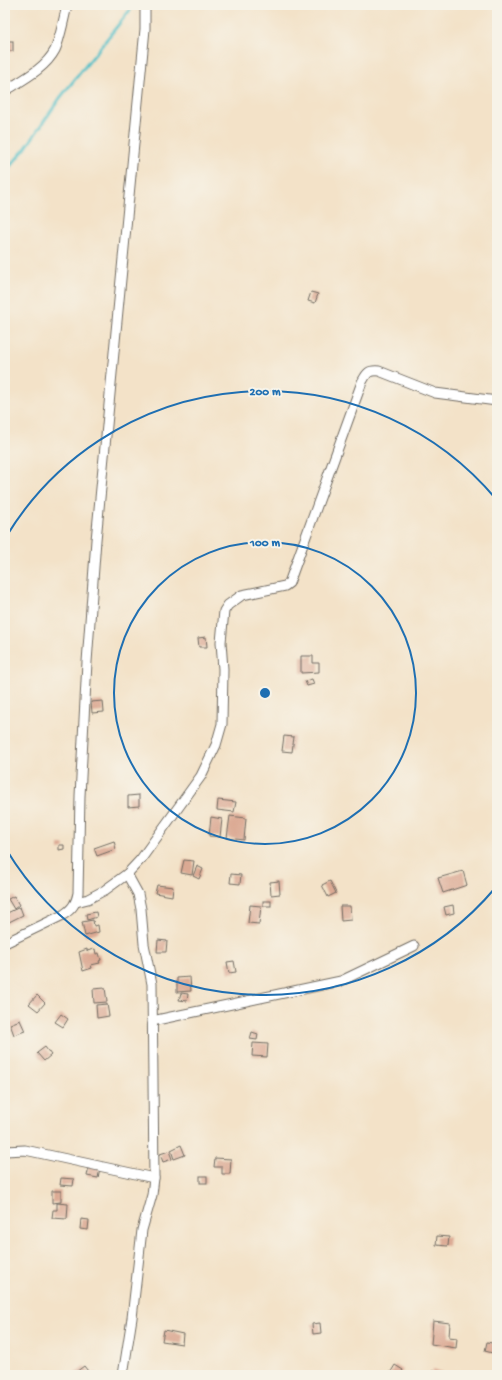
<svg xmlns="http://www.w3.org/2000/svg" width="502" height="1380" font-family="'Gochi Hand',sans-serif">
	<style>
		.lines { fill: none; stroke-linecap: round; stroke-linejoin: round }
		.stream { stroke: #52c0c7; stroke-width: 3 }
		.building { fill: #dba993 }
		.minor-casing { stroke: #716b62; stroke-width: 11 }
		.minor { stroke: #fff; stroke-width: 9 }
		.ring { fill: none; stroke: #1f6fb2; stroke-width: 2 }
		.centre { fill: #1f6fb2; stroke: #f7f3e8; stroke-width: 2 }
		.ring-label { font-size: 12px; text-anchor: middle; font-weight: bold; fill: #1f6fb2; stroke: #f7f3e8; stroke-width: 4; stroke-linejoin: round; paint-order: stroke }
	</style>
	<rect width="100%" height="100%" fill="#f7f3e8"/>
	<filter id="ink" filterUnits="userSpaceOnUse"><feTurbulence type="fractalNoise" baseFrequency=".025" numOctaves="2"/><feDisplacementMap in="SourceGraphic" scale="8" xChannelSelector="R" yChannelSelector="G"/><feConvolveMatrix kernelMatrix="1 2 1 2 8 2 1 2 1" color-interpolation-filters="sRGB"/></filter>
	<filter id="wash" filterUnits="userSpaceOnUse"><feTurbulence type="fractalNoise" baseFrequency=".012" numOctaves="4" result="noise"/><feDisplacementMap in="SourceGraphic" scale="16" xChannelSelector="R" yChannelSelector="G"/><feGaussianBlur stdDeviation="0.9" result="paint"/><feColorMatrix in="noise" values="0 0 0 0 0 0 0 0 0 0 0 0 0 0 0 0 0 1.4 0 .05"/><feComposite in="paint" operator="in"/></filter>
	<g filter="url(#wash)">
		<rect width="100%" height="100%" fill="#f3e2c8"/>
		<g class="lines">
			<path class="stream" d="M5,172l20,-23 35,-51 74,-93"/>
		</g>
		<g id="blocks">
			<g class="building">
				<rect x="5" y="41" width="8" height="10"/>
				<path d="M311,292l7,2 -3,9 -7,-2z"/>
				<path d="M206,637l1,10h-8l-1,-9z"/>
				<path d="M301,656h12v7h6v9l-18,1z"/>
				<path d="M312,679l2,5 -7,2 -2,-5z"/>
				<path d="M103,701l1,11 -12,1 -1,-11z"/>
				<path d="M284,736l10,1 -2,15 -10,-1z"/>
				<path d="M139,795v11l-11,1v-11z"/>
				<path d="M218,800l18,2 -2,10 -17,-2z"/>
				<path d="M230,816l16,2 -2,22 -17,-2z"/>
				<path d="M211,817l11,2 -2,18 -11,-1z"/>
				<path d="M114,841l2,8 -19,7 -3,-8z"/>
				<path d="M59,845h5v4l-5,1z"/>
				<path d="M184,860l10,1 -2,14 -11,-2z"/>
				<path d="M197,866l6,3 -4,10 -6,-3z"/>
				<path d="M463,871l4,14 -24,8 -5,-15z"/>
				<path d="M231,874l10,1 -1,9 -10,-1z"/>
				<path d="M279,881l1,13 -9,1 -1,-13z"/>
				<path d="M330,881l6,12 -8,4 -6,-12z"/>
				<path d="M157,885l16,2 -1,9 -17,-3z"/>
				<path d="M14,896l5,9 -5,4 -6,-10z"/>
				<rect x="263" y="901" width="8" height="5"/>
				<path d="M250,905l11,1 -2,18 -11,-1z"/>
				<path d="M453,905l1,8 -8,2 -2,-8z"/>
				<path d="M340,906h10l1,14 -10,1z"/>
				<path d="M20,907l3,8 -18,9v-10z"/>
				<path d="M96,912l1,5 -10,3 -1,-6z"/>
				<path d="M93,920l1,6 4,-1 1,7 -14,4 -3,-14z"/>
				<path d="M158,940l9,1 -1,11h-9z"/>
				<path d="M87,949v2l8,-2 1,5 3,-1 2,7 -2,1 1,2 -9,2 1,3 -9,3 -4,-19z"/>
				<path d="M234,961l2,11 -7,1 -2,-11z"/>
				<path d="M190,977l1,14 -14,1v-14z"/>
				<path d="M105,988l2,14 -13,1 -1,-14z"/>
				<path d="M181,993l7,1 -1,7 -8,-1z"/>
				<path d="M37,995l8,8 -7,8 -9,-7z"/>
				<path d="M107,1004l2,12 -12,2 -1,-13z"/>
				<path d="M61,1014l7,5 -5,8 -8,-5z"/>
				<path d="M20,1020l5,11 -11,4 -4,-11z"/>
				<path d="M252,1032l6,2 -1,6 -7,-1z"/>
				<path d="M253,1043l15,1 -1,13 -15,-1z"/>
				<path d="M45,1047l6,8 -7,6 -7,-8z"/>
				<path d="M181,1145l4,10 -11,4 -3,-9z"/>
				<path d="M169,1151l3,8 -9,3 -3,-8z"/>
				<path d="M215,1158l16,1 -1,15h-8v-7h-8z"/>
				<path d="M89,1166l11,2 -2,10 -11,-2z"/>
				<rect x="200" y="1176" width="7" height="7"/>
				<path d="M61,1178l13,1 -1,7 -13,-1z"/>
				<path d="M52,1191h9v11l-9,1z"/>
				<path d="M57,1203l11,1 -1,15 -15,-1 1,-8h4z"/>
				<path d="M81,1219l8,1 -1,10 -8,-1z"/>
				<path d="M437,1236l12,1 -1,9 -12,-1z"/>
				<path d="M433,1321l17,2 -1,14 8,1 -1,10 -25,-4z"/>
				<path d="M320,1323l1,10 -8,1 -1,-10z"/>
				<path d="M164,1330l19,4 -1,10 -20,-3z"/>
				<path d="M487,1342l10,2 -1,10 -11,-3z"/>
				<path d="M395,1365l8,5 -3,5h-11z"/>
				<path d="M84,1366l7,9 4,-3 2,3h-25z"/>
				<path d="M433,1370l9,2 -1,3h-9z"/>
			</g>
		</g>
	</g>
	<g filter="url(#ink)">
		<use href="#blocks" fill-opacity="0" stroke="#716b62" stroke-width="1"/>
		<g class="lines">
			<g class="minor-casing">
				<g id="minor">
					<path d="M5,91c17,-11 40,-22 50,-41 5,-11 9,-32 12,-45"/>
					<path d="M76,902l12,-3 17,-9 22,-16 14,-15 60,-83 15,-31 6,-21 1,-55 -2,-27 3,-31 4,-6 14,-10 43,-9 4,-3 73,-201c5,-9 6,-12 17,-11l56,22 62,8"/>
					<path d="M5,943l58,-28c9,-6 13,-11 15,-22l2,-97 7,-134 9,-122 49,-511v-24"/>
					<path d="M152,1021l189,-40 73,-35"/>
					<path d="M5,1151l20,-1 129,28"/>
					<path d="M123,1375l9,-57 10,-88 10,-35 2,-17 -2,-194 -8,-40 -3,-35 -3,-15 -11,-20"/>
				</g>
			</g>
			<use href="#minor" class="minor"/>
		</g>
	</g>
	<g class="ring">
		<circle cx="265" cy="693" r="151"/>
		<path d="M496 887A302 302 0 0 1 6 849M6 537A302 302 0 0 1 496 499"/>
	</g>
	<circle cx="265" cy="693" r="6" class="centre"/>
	<g class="ring-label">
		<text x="265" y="395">200 m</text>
		<text x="265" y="546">100 m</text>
	</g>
	<rect width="502" height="1380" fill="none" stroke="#f7f3e8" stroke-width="20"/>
</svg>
